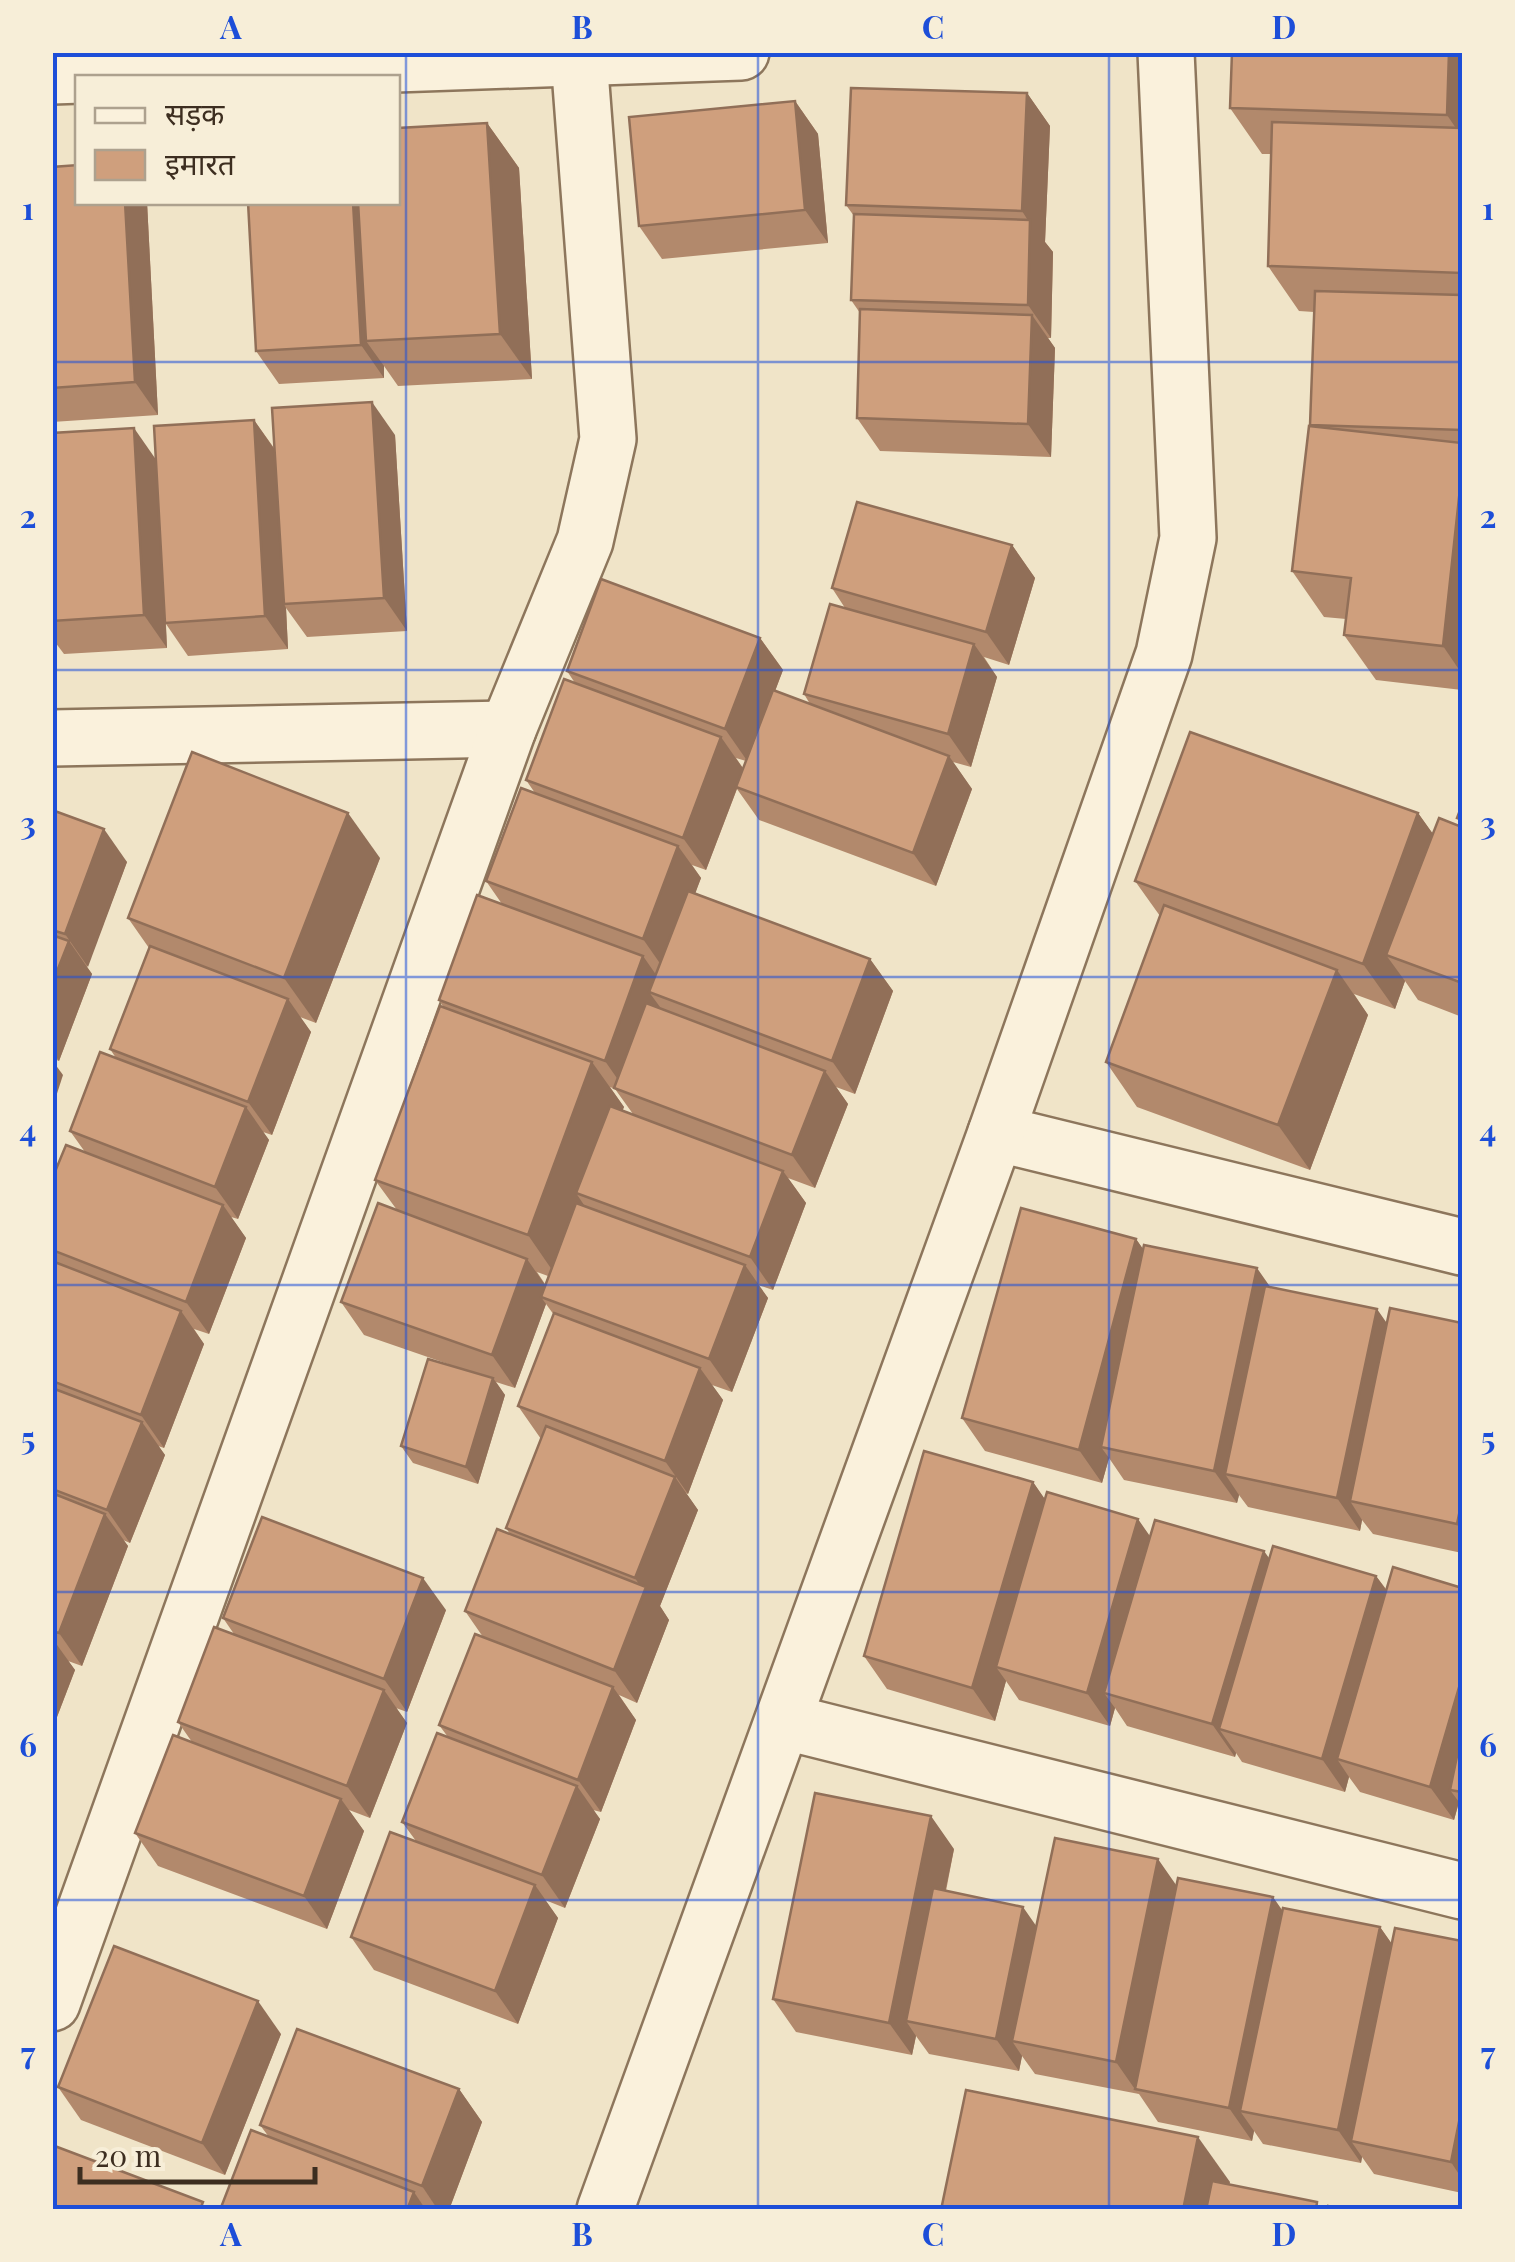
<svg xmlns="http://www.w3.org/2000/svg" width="1515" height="2262" font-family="'Playfair Display','Noto Sans Devanagari',serif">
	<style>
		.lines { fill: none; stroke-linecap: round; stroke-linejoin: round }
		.minor-casing { stroke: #8d765c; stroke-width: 60 }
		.minor { stroke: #faf1dc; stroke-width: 55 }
		.wall { fill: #b2896c; fill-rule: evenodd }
		.shaded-wall { fill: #916f58 }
		.building { fill: #cf9f7d; stroke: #916f58; stroke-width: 2.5 }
		.grid { fill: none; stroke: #1d4ed8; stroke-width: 2.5; stroke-opacity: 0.55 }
		.neatline { fill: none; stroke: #1d4ed8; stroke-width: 4 }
		.grid-label { font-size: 32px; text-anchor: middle; font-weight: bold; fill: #1d4ed8 }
	</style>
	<rect width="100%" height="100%" fill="#f0e4c8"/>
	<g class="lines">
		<g class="minor-casing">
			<g id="minor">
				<path d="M52,76l689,-24"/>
				<path d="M52,738l456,-9"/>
				<path d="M996,1133l466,114"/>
				<path d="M783,1721l679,170"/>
				<path d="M52,2003l456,-1274 77,-188 23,-102 -29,-381"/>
				<path d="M605,2210l391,-1077 168,-479 24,-116 -22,-486"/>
			</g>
		</g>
		<use href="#minor" class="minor"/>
	</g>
	<g class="wall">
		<path d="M1462,52v638l-86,-10 -32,-45 2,-16 -22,-2 -32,-46 19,-144 3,-115 -15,-1 -31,-45 3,-112h-9l-32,-46z"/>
		<path d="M1027,93l23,33 -5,116 8,10 -2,86h-3l7,10 -4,109 -171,-6 -23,-33 3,-105 -9,-13 3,-84 -8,-11z"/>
		<path d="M795,101l23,33 10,109 -166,16 -23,-33z"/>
		<path d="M487,123l32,45 13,211 -134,7 -14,-20v12l-105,6 -23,-33z"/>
		<path d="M52,167l26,35h69l11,213 -106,7z"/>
		<path d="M254,420l20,28 121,-13 12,196 -100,6 -21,-29 2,41 -100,7 -22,-32 1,24 -103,6 -12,-16v-205l104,27z"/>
		<path d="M1012,545l23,33 -26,87 -25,-8 13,20 -26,90 -18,-5 19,27 -36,97 -177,-66 -22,-31 -31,81 -14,-5 9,13 -6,15 175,66 23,32 -38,103 -19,-7 12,17 -33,84 -27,-10 18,25 -33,87 -15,-5 10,13 -36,94 -20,-7 11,15 -35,94 -2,-1 12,17 -38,96 9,14 -32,83 -18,-8 17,25 -35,92 -8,-2 7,9 -35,89 -20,-8 13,18 -40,106 -144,-54 -23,-33 65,-96 -14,-19 46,-85 -9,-12 44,-88 -18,-26 45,-77 -4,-6 35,-89 -23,-33 36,-91 -8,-11 -31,84 -19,-6 9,13 -27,89 -65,-21 -12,-17 47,-82 -84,-29 -23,-33 56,-92 -22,-30 69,-172 -5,-8 63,-96 -16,-23 49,-88 -9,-13 49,-97 -8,-12 193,-33 23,32 -8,21 35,13 -6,-10 41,-86 -13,-20zM736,758l10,3 -3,7zM610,1087l5,2 18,25 -11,-4 2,-3zM537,1272l11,4 -3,8z"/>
		<path d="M52,810l75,52 -40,105 5,7 -33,87 -7,-3z"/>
		<path d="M1418,813l15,21 29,-7v190l-44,-17 -13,-19 -10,28 -41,-15 14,21 -58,155 -173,-63 -31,-45 54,-146 -25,-35z"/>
		<path d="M380,858l-64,165 -16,-6 11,15 -39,103 -9,-3 6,8 -31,79 -7,-2 15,21 -37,96 -15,-5 10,15 -40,104 -6,-2 7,9 -35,88 -7,-3 5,6 -46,120 -14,-5 7,9 -23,60v-551l33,-27 -15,-21 46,-73 -6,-9 39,-101 -21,-30z"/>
		<path d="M1136,1239l7,10 244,75 75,-1v230l-89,-19 -11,-14 -2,11 -112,-24 -9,-12 -2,8 -113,-23 -15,-22 -7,25 -117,-32 -23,-33z"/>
		<path d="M1033,1482l12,18 105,36 120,23 106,17 10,13 76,-1v219l-3,-5 -5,18 -94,-28 -11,-15 -4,15 -103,-30 -6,-9 -1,4 -108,-31 -12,-18 -5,18 -91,-26 -13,-19 -11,40 -108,-32 -23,-33z"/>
		<path d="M446,1610l-39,102 -11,-4 11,15 -37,95 -21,-8 15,21 -37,98 -169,-63 -23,-33 57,-91 -14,-20 56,-88 -11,-16z"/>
		<path d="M954,1849l-8,42 90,35 140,-41 106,26 98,16 12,17 70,-3v252l-88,-19 -12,-17 -1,6 -98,-19 -9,-13 -2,10 -94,-19 -19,-28 -104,-20 -13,-18 -3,15 -90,-17 -13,-18 -4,19 -116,-23 -23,-33z"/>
		<path d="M281,2034l-56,141 -144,-55 -23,-33z"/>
		<path d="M459,2089l23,33 -33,88h-229l49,-73 -9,-12z"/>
	</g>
	<g class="shaded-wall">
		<path d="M1449,52h13v85l-15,-22z"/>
		<path d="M1027,93l23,33 -5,116 8,10 -2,86 -23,-33 1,-83 -7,-11z"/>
		<path d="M795,101l23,33 10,109 -23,-33z"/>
		<path d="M487,123l32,45 13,211 -32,-45z"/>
		<path d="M125,202h22l11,213 -23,-33z"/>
		<path d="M353,202h21l-8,139 18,25v12l-23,-33z"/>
		<path d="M1032,315l23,33 -4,109 -23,-33z"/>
		<path d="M372,402l23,33 12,196 -23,-33z"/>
		<path d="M254,420l23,33 7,151 2,4 2,41 -23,-33z"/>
		<path d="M134,428l23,33 10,187 -23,-33z"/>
		<path d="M1462,470v204l-19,-28z"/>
		<path d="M1012,545l23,33 -26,87 -23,-33z"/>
		<path d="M760,638l23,32 -35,92 -23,-33z"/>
		<path d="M974,644l23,33 -26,90 -23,-33z"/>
		<path d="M721,737l23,33 -38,100 -23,-32z"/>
		<path d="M949,756l23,33 -36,97 -23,-33z"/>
		<path d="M348,813l32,45 -64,165 -32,-45z"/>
		<path d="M1418,813l32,45 -64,97 19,26 -10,28 -32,-45z"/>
		<path d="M104,829l23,33 -39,105 -23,-33z"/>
		<path d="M678,846l23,32 -35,94 -23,-33z"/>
		<path d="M69,941l23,33 -33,87 -7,-10v-67z"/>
		<path d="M643,956l23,33 -17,3 11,15 -32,87 -23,-33z"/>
		<path d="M870,959l23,32 -38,103 -23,-33z"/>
		<path d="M1337,970l31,45 -58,155 -32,-45z"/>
		<path d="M288,999l23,33 -39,103 -24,-33z"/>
		<path d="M52,1060l11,15 -11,34z"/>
		<path d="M592,1062l32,45 -34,91 -14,-5 10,15 -27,72 -31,-45z"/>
		<path d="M825,1071l23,33 -33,84 -23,-33z"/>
		<path d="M246,1107l23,33 -31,79 -23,-32z"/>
		<path d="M783,1171l23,32 -33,87 -23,-33z"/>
		<path d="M223,1205l23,33 -37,96 -23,-32z"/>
		<path d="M1136,1239l23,33 -58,175 8,11 -7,25 -23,-33z"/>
		<path d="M527,1259l23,33 -9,5 5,7 -31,84 -23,-33z"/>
		<path d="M745,1265l23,33 -36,94 -23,-33z"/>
		<path d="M1257,1268l23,33 -55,173 14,21 -2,8 -23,-32z"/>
		<path d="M1377,1309l23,33 -50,159 12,19 -2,11 -23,-33z"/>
		<path d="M181,1311l23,33 -40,104 -23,-33z"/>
		<path d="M700,1368l23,32 -35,94 -23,-33z"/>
		<path d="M493,1378l12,17 -27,89 -12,-17z"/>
		<path d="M142,1422l23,33 -35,88 -23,-33z"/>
		<path d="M675,1477l23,33 -38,96 9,14 -32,83 -23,-33 30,-78 -9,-14z"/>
		<path d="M1033,1482l23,33 -60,152 10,14 -11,40 -23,-33z"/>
		<path d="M1462,1500v31l-5,-7z"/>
		<path d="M105,1514l23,32 -46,120 -23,-33z"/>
		<path d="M1138,1519l23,33 -57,141 11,15 -5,18 -23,-33z"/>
		<path d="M1264,1551l23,32 -68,146 17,24 -1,4 -23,-33z"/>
		<path d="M1376,1576l24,33 -63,150 12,18 -4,15 -23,-33z"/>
		<path d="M423,1578l23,32 -39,102 -23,-33z"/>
		<path d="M52,1638l23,32 -23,60z"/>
		<path d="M1462,1677v112l-12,1 9,12 -5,18 -24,-33z"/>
		<path d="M613,1687l23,33 -35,92 -23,-32z"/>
		<path d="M384,1690l23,33 -37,95 -23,-32z"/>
		<path d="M577,1786l23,33 -35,89 -23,-33z"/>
		<path d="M341,1799l23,32 -37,98 -23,-33z"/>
		<path d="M931,1816l23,33 -36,174 -12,-2 10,15 -4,19 -23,-32z"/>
		<path d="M1158,1859l23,33 -46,197 4,6 -23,-33z"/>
		<path d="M535,1885l23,33 -40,106 -23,-33z"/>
		<path d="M1273,1897l23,33 -56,181 14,20 -2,10 -23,-33z"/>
		<path d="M1023,1907l23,33 -34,101 10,15 -3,15 -23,-32z"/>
		<path d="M1380,1927l23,33 -52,181 11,16 -1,6 -23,-33z"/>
		<path d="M258,2001l23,33 -56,141 -23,-32z"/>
		<path d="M459,2089l23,33 -33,88h-11l-16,-24z"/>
		<path d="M1462,2107v72l-11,-17z"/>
		<path d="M1198,2137l32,45 -6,28h-41z"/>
		<path d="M414,2192l12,18h-19z"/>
	</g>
	<g class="building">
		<path d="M1232,52h217l-2,63 -217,-7z"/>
		<path d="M851,88l176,5 -5,118 -176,-6z"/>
		<path d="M795,101l10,109 -166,16 -10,-109z"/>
		<path d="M1272,122l190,6v145l-194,-7z"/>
		<path d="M487,123l13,211 -134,7 -8,-139h40v-74z"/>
		<path d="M78,165v37h47l10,180 -83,6v-221z"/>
		<path d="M248,202h105l8,143 -105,6z"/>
		<path d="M854,214l176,6 -2,85 -177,-5z"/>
		<path d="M1315,291l147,4v135l-152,-5z"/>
		<path d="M860,309l172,6 -4,109 -171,-6z"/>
		<path d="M372,402l12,196 -100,6 -12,-196z"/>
		<path d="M254,420l11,196 -100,7 -11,-197z"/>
		<path d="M1309,426l153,17v27l-19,176 -99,-11 7,-57 -59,-7z"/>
		<path d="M134,428l10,187 -92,6v-188z"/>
		<path d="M857,502l155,43 -26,87 -154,-44z"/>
		<path d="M601,579l159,59 -35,91 -158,-58z"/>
		<path d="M830,604l144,40 -26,90 -144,-40z"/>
		<path d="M564,679l157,58 -38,101 -157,-58z"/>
		<path d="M773,690l176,66 -36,97 -177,-66z"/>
		<path d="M1190,732l228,81 -55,151 -228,-83z"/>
		<path d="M192,752l156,61 -64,165 -156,-60z"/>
		<path d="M521,788l157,58 -35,93 -157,-58z"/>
		<path d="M1462,805v15l-5,-2z"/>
		<path d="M52,810l52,19 -39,105 -13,-4z"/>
		<path d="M1439,818l23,9v156l-76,-28z"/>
		<path d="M688,891l182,68 -38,102 -183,-69z"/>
		<path d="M477,895l166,61 -38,105 -166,-61z"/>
		<path d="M1164,905l173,65 -59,155 -172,-63z"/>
		<path d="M52,935l17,6 -17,43z"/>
		<path d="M150,946l138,53 -40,103 -138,-53z"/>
		<path d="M646,1003l179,68 -33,84 -178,-67z"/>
		<path d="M440,1006l152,56 -64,173 -153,-55z"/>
		<path d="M100,1052l146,55 -31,80 -145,-56z"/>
		<path d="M610,1106l173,65 -33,86 -174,-64z"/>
		<path d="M66,1145l157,60 -37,97 -134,-52v-71z"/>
		<path d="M378,1203l149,56 -35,96 -151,-53z"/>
		<path d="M576,1203l169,62 -36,94 -168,-62z"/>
		<path d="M1021,1208l115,31 -57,211 -117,-32z"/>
		<path d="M1144,1245l113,23 -43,203 -113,-24z"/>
		<path d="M52,1261l129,50 -40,104 -89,-34z"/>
		<path d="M1265,1286l112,23 -40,189 -112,-24z"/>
		<path d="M1390,1308l72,15v177l-5,24 -107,-23z"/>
		<path d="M554,1313l146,55 -35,93 -147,-55z"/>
		<path d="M428,1359l65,19 -27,89 -65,-21z"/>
		<path d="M52,1388l90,34 -35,88 -55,-21z"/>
		<path d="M546,1426l129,51 -40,101 -129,-50z"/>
		<path d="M924,1451l109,31 -61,206 -108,-32z"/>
		<path d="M1047,1492l91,27 -51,174 -91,-26z"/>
		<path d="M52,1493l53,21 -46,119 -7,-2z"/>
		<path d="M262,1517l161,61 -39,101 -161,-61z"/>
		<path d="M1155,1520l109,31 -52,173 -108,-31z"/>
		<path d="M497,1529l149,58 -32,83 -149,-59z"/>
		<path d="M1273,1546l103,30 -54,183 -103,-30z"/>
		<path d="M1393,1567l69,21v89l-32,110 -93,-28z"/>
		<path d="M214,1627l170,63 -37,96 -169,-64z"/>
		<path d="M475,1634l138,53 -35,93 -139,-55z"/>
		<path d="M1462,1732v60l-12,-2z"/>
		<path d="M437,1733l140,53 -35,89 -140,-53z"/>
		<path d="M173,1735l168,64 -37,97 -169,-63z"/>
		<path d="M815,1793l116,23 -42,207 -116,-24z"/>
		<path d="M390,1832l145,53 -40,106 -144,-54z"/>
		<path d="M1055,1838l103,21 -42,203 -104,-21z"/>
		<path d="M1178,1878l95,19 -44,211 -94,-19z"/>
		<path d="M933,1888l90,19 -27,132 -90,-18z"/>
		<path d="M1283,1908l97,19 -42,203 -98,-19z"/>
		<path d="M1395,1928l67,13v166l-11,55 -100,-21z"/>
		<path d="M114,1946l144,55 -56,142 -144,-56z"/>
		<path d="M297,2029l162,60 -37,97 -162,-61z"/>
		<path d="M966,2090l232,47 -15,73h-242z"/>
		<path d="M251,2130l163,62 -7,18h-187z"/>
		<path d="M52,2145l151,57 -3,8h-148z"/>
		<path d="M1212,2181l105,21 -1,8h-110z"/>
		<path d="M1328,2206l18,4h-19z"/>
	</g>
	<path class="grid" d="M406,52v2158M758,52v2158M1109,52v2158M52,362h1410M52,670h1410M52,977h1410M52,1285h1410M52,1592h1410M52,1900h1410"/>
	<rect width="1515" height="2262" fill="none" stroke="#f7eed8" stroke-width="110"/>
	<rect x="75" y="75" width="325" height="130" fill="#f7eed8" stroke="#ada18e" stroke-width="2.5"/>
	<rect x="95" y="108" width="50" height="15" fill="#faf1dc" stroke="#ada18e" stroke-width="2.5"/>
	<text x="165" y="125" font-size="30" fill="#3d2e20">सड़क</text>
	<rect x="95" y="150" width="50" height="30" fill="#cf9f7d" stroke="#ada18e" stroke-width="2.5"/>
	<text x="165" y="175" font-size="30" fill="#3d2e20">इमारत</text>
	<path d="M80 2167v15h235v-15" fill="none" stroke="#3d2e20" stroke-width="5"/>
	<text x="95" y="2167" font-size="30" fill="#3d2e20" stroke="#f7eed8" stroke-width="8" paint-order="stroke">20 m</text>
	<rect x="55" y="55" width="1405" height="2152" class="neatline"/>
	<g class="grid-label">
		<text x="231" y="39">A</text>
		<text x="582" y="39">B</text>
		<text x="933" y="39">C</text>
		<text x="1284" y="39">D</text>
		<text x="28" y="220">1</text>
		<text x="1488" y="220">1</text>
		<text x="28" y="528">2</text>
		<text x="1488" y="528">2</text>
		<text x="28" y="835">3</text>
		<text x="1488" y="835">3</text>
		<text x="28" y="1142">4</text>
		<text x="1488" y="1142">4</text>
		<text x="28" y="1450">5</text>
		<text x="1488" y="1450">5</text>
		<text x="28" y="1757">6</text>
		<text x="1488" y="1757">6</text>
		<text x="28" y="2065">7</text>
		<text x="1488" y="2065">7</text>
		<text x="231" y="2246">A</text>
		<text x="582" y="2246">B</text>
		<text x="933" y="2246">C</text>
		<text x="1284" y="2246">D</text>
	</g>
</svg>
